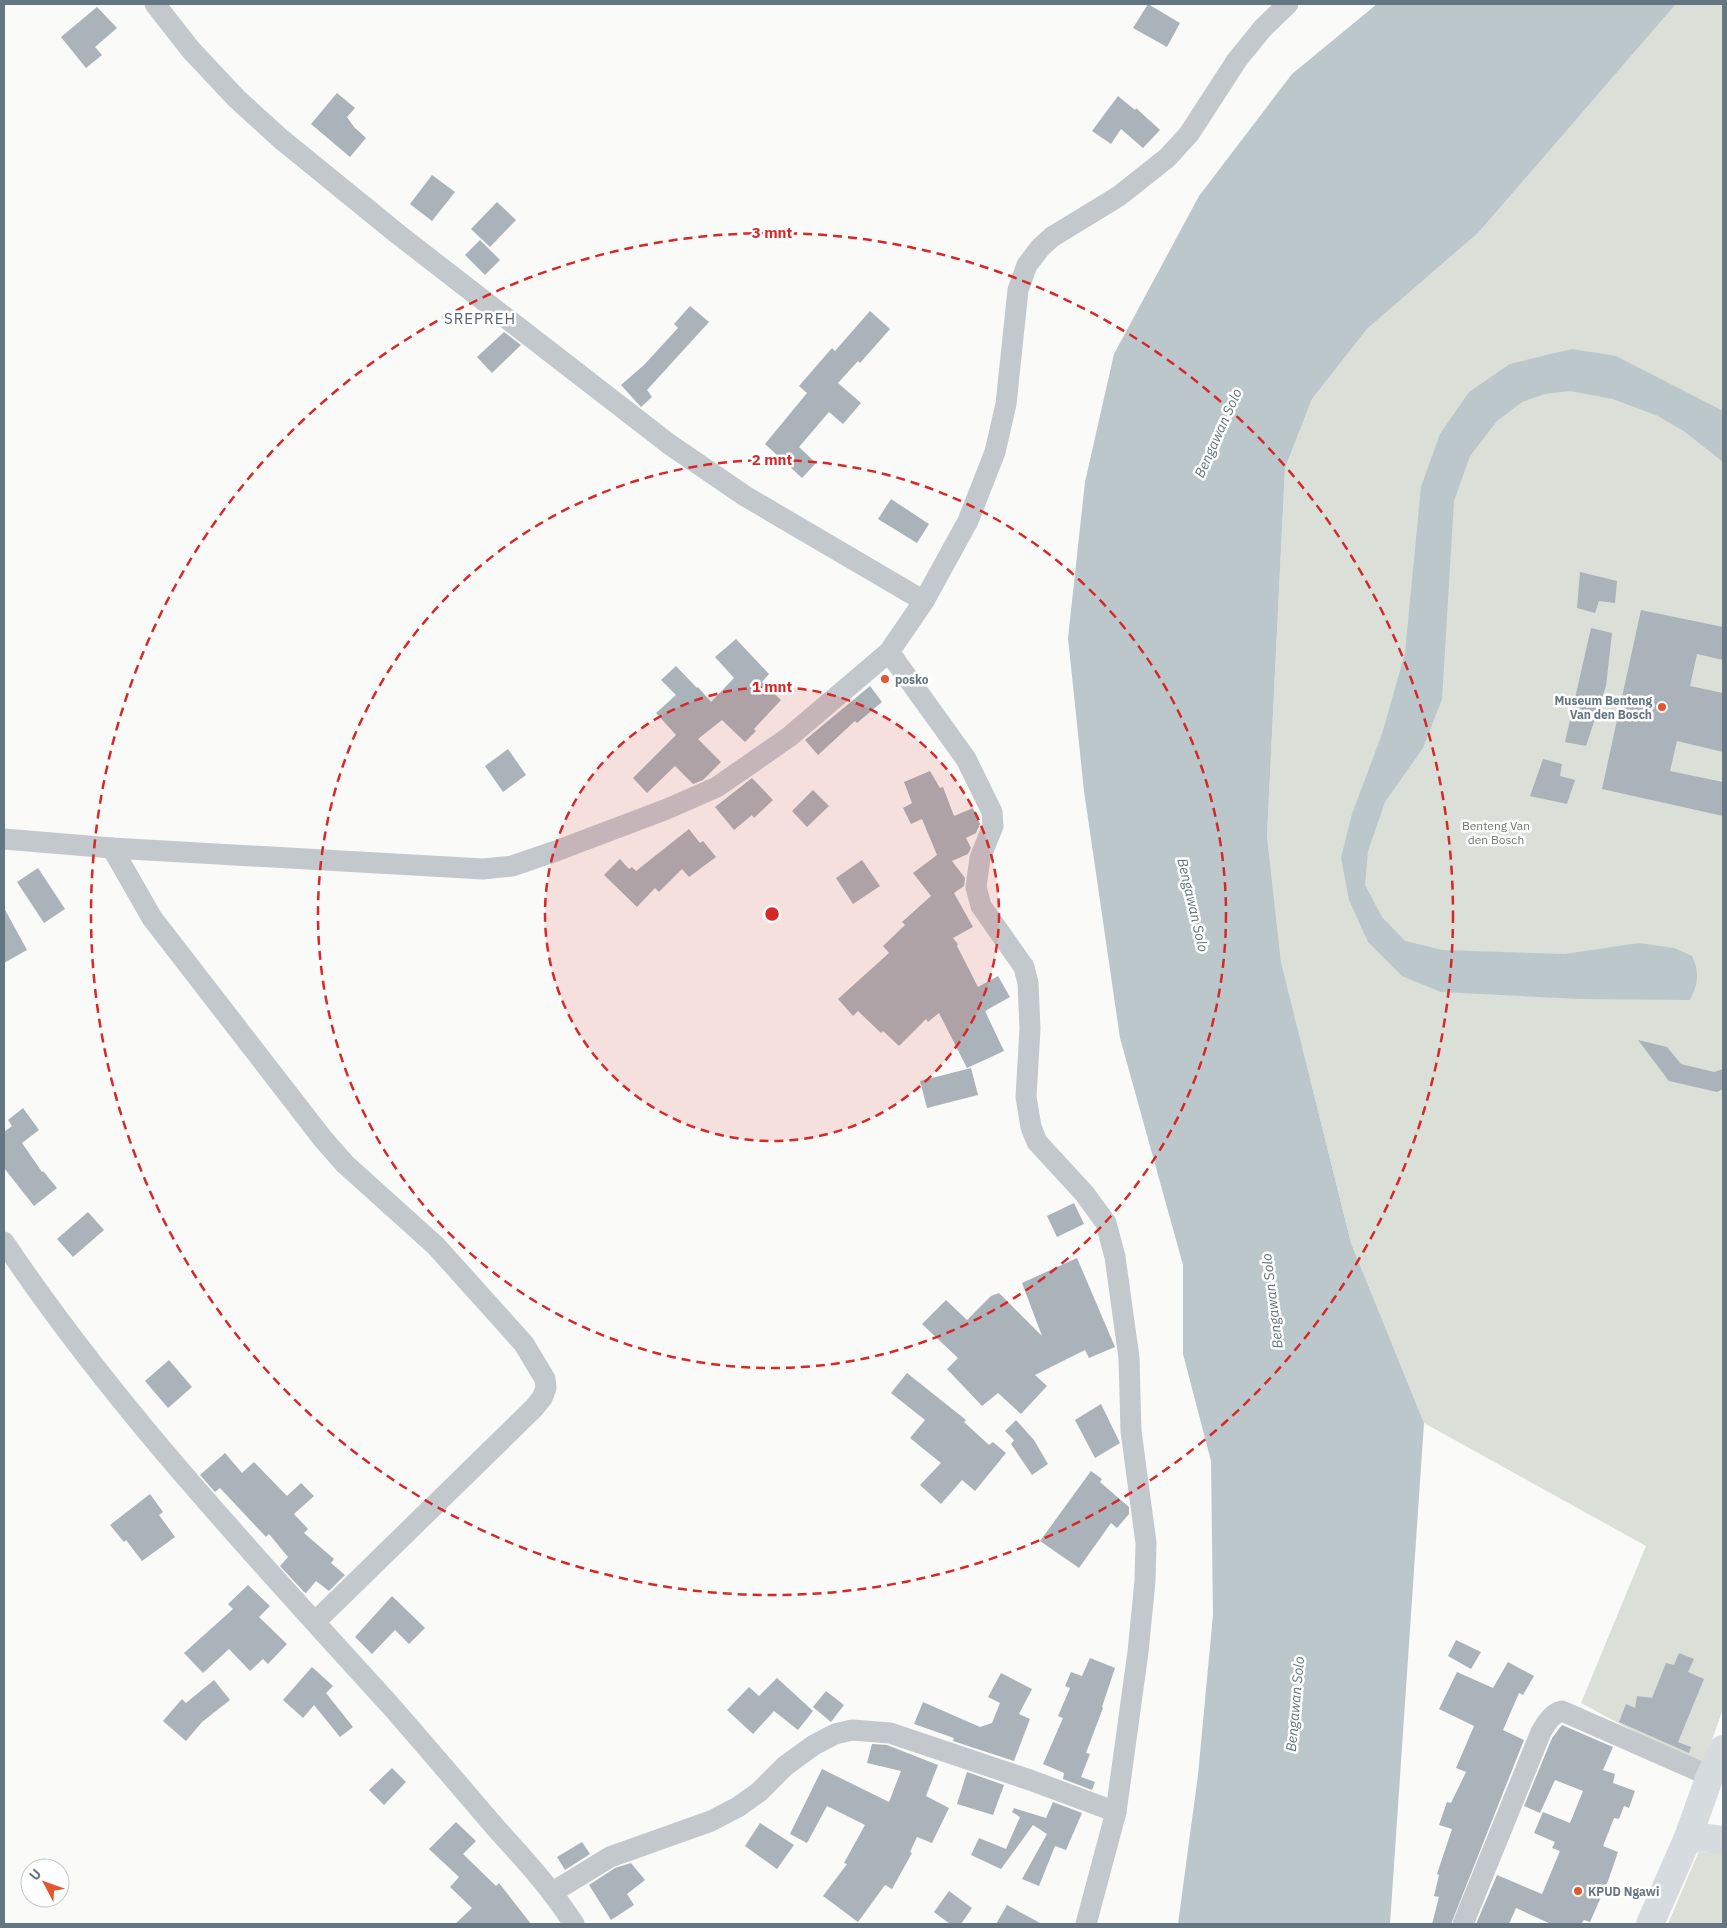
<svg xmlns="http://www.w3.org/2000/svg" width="1727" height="1928" font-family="'IBM Plex Sans',sans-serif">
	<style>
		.green { fill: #dadfd7 }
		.water { fill: #bbc7cb }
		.building { fill: #aab3b9 }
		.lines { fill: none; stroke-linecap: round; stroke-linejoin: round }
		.street { stroke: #c3c8cc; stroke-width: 21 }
		.secondary { stroke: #d6dbdf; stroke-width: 28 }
		.ring { fill: none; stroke: #d62828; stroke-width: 2.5; stroke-dasharray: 9 6 }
		.poi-dot { fill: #e4572e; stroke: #fff; stroke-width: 2 }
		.labels { text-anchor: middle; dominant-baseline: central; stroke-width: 5; stroke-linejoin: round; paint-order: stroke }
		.poi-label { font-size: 12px; font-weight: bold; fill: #657683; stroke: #fff; text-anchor: start }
		.park-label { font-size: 12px; fill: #687a64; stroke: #fff }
		.water-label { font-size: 14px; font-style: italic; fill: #60757c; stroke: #fff }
		.quarter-label { font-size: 15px; letter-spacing: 1px; fill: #57646e; stroke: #fff }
		.centre { fill: #d62828; stroke: #fff; stroke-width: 2.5 }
		.ring-label { font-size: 15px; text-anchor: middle; font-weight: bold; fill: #d62828; stroke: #fff; stroke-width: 5; stroke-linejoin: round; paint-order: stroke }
	</style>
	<rect width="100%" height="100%" fill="#fafaf8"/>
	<g class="green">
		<path d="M1676,4h47v1705l-21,59 -121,-65 65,-157 -222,-123 -73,-180 -70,-281 -14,-126 18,-368 27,-69 55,-70 112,-97z"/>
		<path d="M1699,1851l24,2v71h-55z"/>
	</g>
	<g class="water">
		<path d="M1377,4h299l-197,228 -112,97 -55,70 -27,69 -18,368 14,126 70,281 73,180 -34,501h-212l20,-149 15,-160 -2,-154 -28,-107v-89l-63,-227 -36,-247 -16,-153 17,-156 29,-128 85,-158 93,-122z"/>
		<path d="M1572,349l44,7 107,55v51l-38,-30 -27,-16 -45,-17 -43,-8 -25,3 -23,8 -25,19 -27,35 -16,45 -12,198 -19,49 -38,54 -17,49 -3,34 17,32 23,24 37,9 123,4 74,-11 35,5 18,8c8,17 6,28 -2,44l-110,-1 -139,-7 -39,-16 -34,-34 -19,-42 -8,-42 11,-44 30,-80 23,-81 16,-166 19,-53 29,-42 41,-28z"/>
	</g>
	<g class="building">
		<path d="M1148,4l32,19 -13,24 -34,-19z"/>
		<path d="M97,7l20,21 -22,19 7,8 -16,13 -25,-31z"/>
		<path d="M337,93l18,15 -8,9 7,10 12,11 -16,19 -39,-33z"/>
		<path d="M1118,96l17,14 1,-2 24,22 -17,18 -22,-19 -10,15 -19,-13z"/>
		<path d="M432,175l23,17 -23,29 -22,-17z"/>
		<path d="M497,202l19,18 -26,27 -19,-18z"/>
		<path d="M480,240l20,20 -15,15 -20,-20z"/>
		<path d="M690,306l19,16 -62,68 5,7 -11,10 -20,-22 23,-20 34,-37 -4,-4z"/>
		<path d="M870,311l20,18 -30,34 -2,-2 -20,22 23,20 -18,21 -14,-12 -30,35 17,16 -14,15 -37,-34 42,-51 -8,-7 33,-38 3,3z"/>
		<path d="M504,332l17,13 -29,28 -15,-16z"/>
		<path d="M891,499l38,25 -12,19 -39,-24z"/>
		<path d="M1580,572l37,9 -2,22 -16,-2 -4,12 -18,-5z"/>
		<path d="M1641,610l82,17v33l-26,-6 -7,32 33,7v59l-46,-11 -7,30 53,11v34l-121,-27z"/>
		<path d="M1591,628l21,5 -6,53 -20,60 -21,-4z"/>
		<path d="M736,639l33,35 -7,8 19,18 -27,29 2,2 -11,11 -23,-22 -24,19 23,23 -18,18 -10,4 -18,-18 -28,27 -14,-15 43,-43 -20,-22 20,-18 -15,-15 15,-14 21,22 1,-1 13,15 23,-24 -19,-21z"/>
		<path d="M870,686l12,16 -25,21 -2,-2 -37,34 -13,-15z"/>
		<path d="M508,749l18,26 -23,17 -18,-26z"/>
		<path d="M1543,759l19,5 -2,12 15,4 -8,24 -37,-8z"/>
		<path d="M930,771l10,17 3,-1 11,29 19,-8 7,16 -4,9 -10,5 5,10 -3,6 -16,7 13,17 -1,8 -10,7 19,34 -20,11 5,6 -1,2 21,41 20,-11 12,21 -25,14 19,40 -37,17 -28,-55 -11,9 -2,-3 -27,27 -16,-15 -2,2 -23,-22 -5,5 -15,-17 51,-46 -6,-7 22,-21 -3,-3 29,-26 -18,-23 24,-18 -15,-36 -11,5 -8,-16 9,-5 -8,-21z"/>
		<path d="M752,778l21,22 -19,18 -2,-3 -18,15 -19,-23z"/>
		<path d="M813,790l16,16 -22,21 -15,-16z"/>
		<path d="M689,829l11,14 3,-2 13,16 -27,20 -7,-8 -23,23 -4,-4 -18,19 -33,-32 16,-16 9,10 3,-2 4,4z"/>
		<path d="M862,860l18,26 -27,18 -17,-26z"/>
		<path d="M38,868l27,41 -21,14 -27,-41z"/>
		<path d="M4,908l23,42 -23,13z"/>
		<path d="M1638,1040l29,7 14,17 33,8 9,-3v20l-6,3 -48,-11z"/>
		<path d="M971,1068l7,27 -51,13 -7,-27z"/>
		<path d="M23,1108l16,22 -17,13 20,29 1,-1 14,17 -23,18 -30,-38v-36l8,-6 -4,-6z"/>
		<path d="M1074,1203l10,21 -27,13 -10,-21z"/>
		<path d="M88,1212l16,18 -31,27 -16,-18z"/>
		<path d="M1077,1258l38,89 -26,11 -4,-8 -50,25 12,11 -26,28 -23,-21 -16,13 -35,-37 11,-11 -36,-34 24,-24 21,20 24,-24 8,-3 43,43 -20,-53z"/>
		<path d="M169,1360l23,27 -24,21 -23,-27z"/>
		<path d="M907,1373l59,47 -2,2 25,23 4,-3 13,11 -31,38 -13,-11 -21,24 -21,-19 21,-22 -31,-25 15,-18 -34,-27z"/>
		<path d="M1101,1404l19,39 -25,15 -20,-38z"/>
		<path d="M1016,1420l18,20 14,24 -16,11 -21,-31 3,-4 -9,-9z"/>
		<path d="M225,1453l17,20 12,-11 33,34 14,-13 13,13 -20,18 14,15 -4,4 30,26 -3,4 14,12 -16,16 -13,-10 -10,12 -2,-1 -24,-26 8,-9 -19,-23 -3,3 -46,-49 -5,4 -15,-17z"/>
		<path d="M1091,1471l11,8 -2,3 29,25v7l-12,14 -6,-5 -32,45 -39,-27z"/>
		<path d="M150,1494l13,18 -4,3 16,22 -33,24 -16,-21 -2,2 -14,-17z"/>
		<path d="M248,1585l22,21 -11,11 28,27 -19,20 -5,-5 -13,12 -21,-22 -26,24 -19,-20 49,-44 -5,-5z"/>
		<path d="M392,1596l33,32 -16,16 -14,-14 -23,24 -17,-17z"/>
		<path d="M1456,1640l25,12 -10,17 -23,-13z"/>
		<path d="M1679,1653l15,6 -6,13 16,7 -26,63 13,5 -2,6 -70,-31 7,-18 9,4 2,-12 15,2 14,-35 8,2z"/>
		<path d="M1090,1658l25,10 -13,39 1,1 -17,45 4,1 -9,23 14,5 -3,8 -29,-11 1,-6 -21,-9 20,-46 -5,-2 12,-28 -5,-2 6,-14 11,4z"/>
		<path d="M1508,1662l26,14 -11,19 -4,-2 -16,37 21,10 -73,184h-19l7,-27 -5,-1 5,-21 -2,-1 15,-45 -13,-4 8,-23 4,1 15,-31 -10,-4 18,-42 -35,-17 18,-37 36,16z"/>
		<path d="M312,1667l21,19 -7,7 27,34 -13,10 -26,-32 -11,13 -20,-18z"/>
		<path d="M1001,1673l31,16 -13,25 11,5 -16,42 -61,-20 1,-3 -40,-14 9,-22 57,25 12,-4 8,-20 -12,-6z"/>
		<path d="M777,1678l36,33 -15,19 -24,-19 -21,23 -26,-24 22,-23 10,9z"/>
		<path d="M214,1680l16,20 -28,22 -16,19 -23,-20 19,-22 4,4z"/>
		<path d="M826,1691l18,14 -13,17 -18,-15z"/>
		<path d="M1562,1725l51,22 -10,23 12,4 -2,9 22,8 -6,17 -5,-2 -5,13 -5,-1 -11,28 15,6 -10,29 -18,41 -6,-2 -3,4h-30l-35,-16 -7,16h-33l21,-49 45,19 18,-43 -8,-3 3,-6 -21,-9 9,-21 27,11 13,-32 -28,-11 -15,33 -16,-7 28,-68z"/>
		<path d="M872,1744l15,1 51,20 -12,31 23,12 -17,35 -15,-6 -7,15 2,1 -20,36 -7,-4 -27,37 -35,-26 24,-32 -3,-1 21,-38 -38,-19 -20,37 -17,-9 32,-65 67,33 12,-31 -34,-8z"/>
		<path d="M392,1768l14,14 -22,23 -15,-15z"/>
		<path d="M967,1772l37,13 -11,30 -36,-11z"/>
		<path d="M1053,1802l29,11 -16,37 -11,-4 -16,40 -17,-7 25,-45 -14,-9 -32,44 -30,-14 8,-17 27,11 14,-32 -8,-5 2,-4 32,10z"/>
		<path d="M456,1822l20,19 -13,13 33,32 3,-3 32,41h-76l17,-16 -22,-21 9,-10 -30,-28z"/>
		<path d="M760,1823l34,22 -17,24 -32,-23z"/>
		<path d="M582,1842l8,12 -25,16 -8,-13z"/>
		<path d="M631,1863l14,17 -18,14 7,11 -23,15 -22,-35 26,-17z"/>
		<path d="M949,1891l23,17 -11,16h-11l-16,-12z"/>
		<path d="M1007,1905l35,19h-46z"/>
	</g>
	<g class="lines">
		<g class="street">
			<path d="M155,4l36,46 46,49 44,40 118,96 270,209 76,52 179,105"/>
			<path d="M889,652l77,107 26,53 1,14 -13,32 -4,29 5,19 43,61 4,16 2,46 -4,68 5,30 6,15 47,51 22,30 9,34 14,101 2,73 15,112 -1,38 -7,71 -22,160 -30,112"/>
			<path d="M4,839l108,9 371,21 29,-3 44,-15 111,-42 50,-22 72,-50 100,-85 35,-51 44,-80 27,-69 11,-48 12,-114 9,-25 13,-17 12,-11 67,-41 48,-38 22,-24 48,-74 26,-32 25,-24"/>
			<path d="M112,848l40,70 171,221 22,25 91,82 88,98 21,35 1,9 -4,10 -8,10 -219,214"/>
			<path d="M4,1242c112,167 251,314 386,463 35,40 70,81 105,122 29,32 56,61 79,97"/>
			<path d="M553,1892l57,-35 101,-36 27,-14 21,-15 26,-26 29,-21 21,-11 17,-4 38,3 140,47 86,32"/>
			<path d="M1463,1924l78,-192c5,-8 10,-18 21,-21l148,65"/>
		</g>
		<g class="secondary">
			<path d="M1687,1840l15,-3 21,3"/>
			<path d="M1650,1924l37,-84 23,-64 13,-27"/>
		</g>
	</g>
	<circle cx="772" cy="914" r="227" fill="#d62828" fill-opacity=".12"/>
	<g class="ring">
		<circle cx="772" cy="914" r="227"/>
		<circle cx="772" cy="914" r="454"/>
		<circle cx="772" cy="914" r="681"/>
	</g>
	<g class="poi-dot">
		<circle cx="885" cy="679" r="5"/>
		<circle cx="1662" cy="707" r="5"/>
		<circle cx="1578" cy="1891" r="5"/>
	</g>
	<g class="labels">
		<g class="poi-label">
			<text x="895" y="679">posko</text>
			<text x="1652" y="700" text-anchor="end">Museum Benteng<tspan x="1652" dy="14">Van den Bosch</tspan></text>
			<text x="1588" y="1891">KPUD Ngawi</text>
		</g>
		<g class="park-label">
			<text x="1496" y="825">Benteng Van<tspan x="1496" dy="14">den Bosch</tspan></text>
		</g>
		<g class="water-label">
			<text transform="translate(1218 433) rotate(-66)">Bengawan Solo</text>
			<text transform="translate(1193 905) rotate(77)">Bengawan Solo</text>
			<text transform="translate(1272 1301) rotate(-97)">Bengawan Solo</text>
			<text transform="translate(1295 1704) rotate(-85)">Bengawan Solo</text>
		</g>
		<g class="quarter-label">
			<text x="480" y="318">SREPREH</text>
		</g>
	</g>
	<circle cx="772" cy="914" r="8" class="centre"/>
	<g class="ring-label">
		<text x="772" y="238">3 mnt</text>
		<text x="772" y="465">2 mnt</text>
		<text x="772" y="692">1 mnt</text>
	</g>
	<rect width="1727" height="1928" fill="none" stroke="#657683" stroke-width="10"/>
	<g transform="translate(45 1883) rotate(311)"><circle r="24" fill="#ffffff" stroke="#c1c8cd"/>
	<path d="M0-4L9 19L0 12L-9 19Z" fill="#e4572e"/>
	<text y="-8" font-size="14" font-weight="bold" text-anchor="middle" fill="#657683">U</text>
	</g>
</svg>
